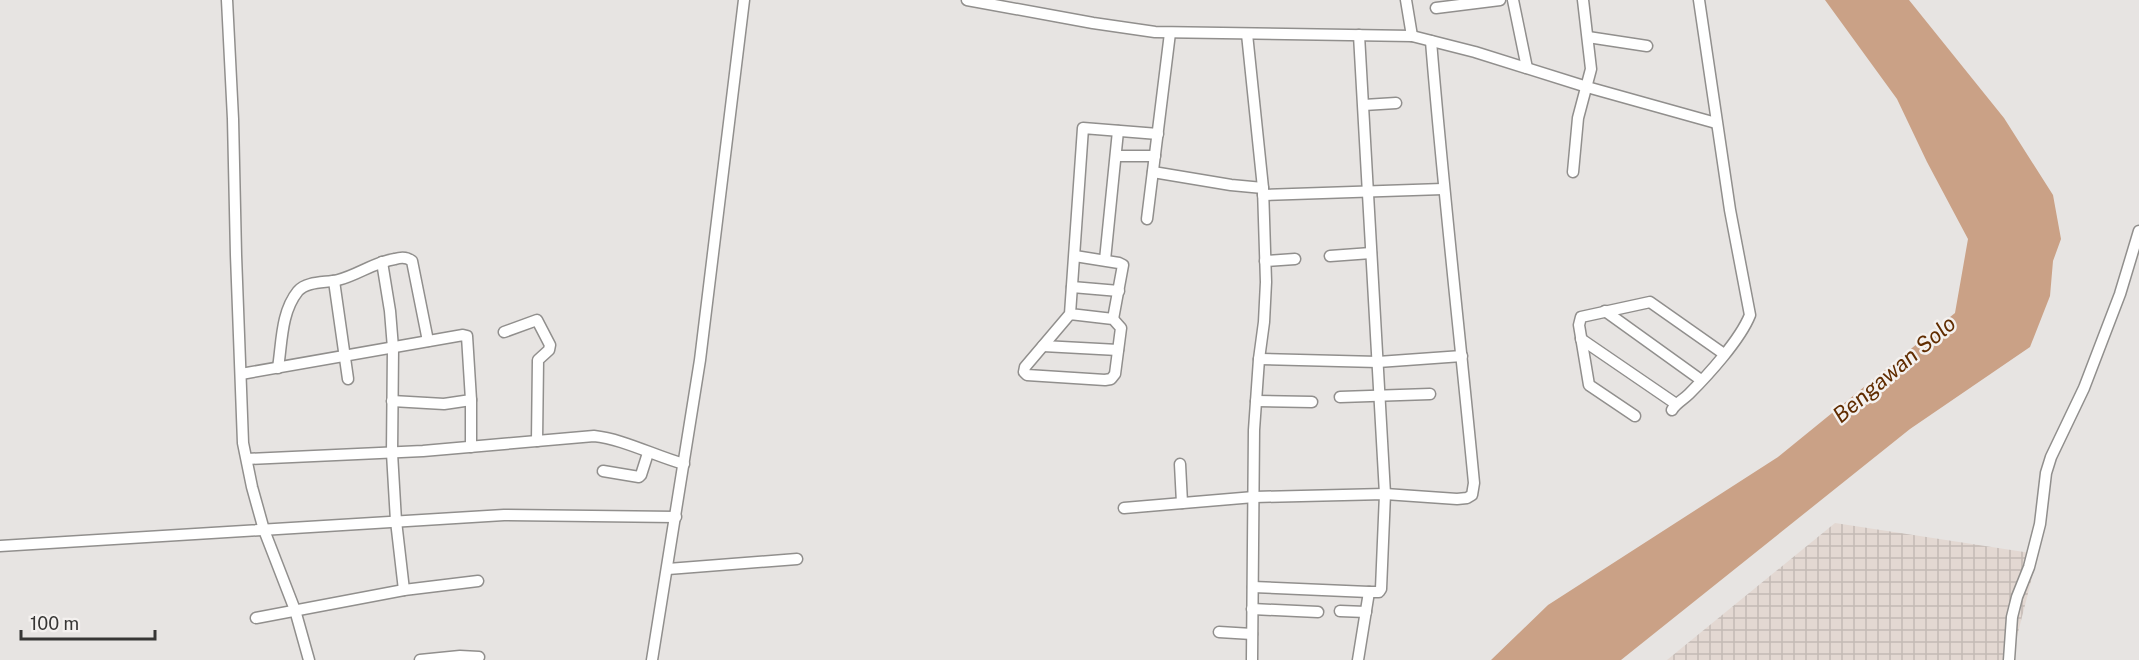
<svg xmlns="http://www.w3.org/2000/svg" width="2139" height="660" font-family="'Public Sans',sans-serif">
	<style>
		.industrial { fill: url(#industrial-grid) }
		.water { fill: #caa186 }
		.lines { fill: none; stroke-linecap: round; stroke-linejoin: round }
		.minor-casing { stroke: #918f8d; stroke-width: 13 }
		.minor { stroke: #fff; stroke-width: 10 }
		.labels { text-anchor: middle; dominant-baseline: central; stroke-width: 5; stroke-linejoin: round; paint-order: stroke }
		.water-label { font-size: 22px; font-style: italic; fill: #602c00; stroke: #f4f1ef }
	</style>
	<defs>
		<pattern id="industrial-grid" width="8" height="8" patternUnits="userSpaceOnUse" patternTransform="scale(1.5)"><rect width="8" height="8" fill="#e3d8d2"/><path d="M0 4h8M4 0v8" fill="none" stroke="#c3bab5"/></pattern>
	</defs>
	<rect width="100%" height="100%" fill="#e7e4e2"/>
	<path class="industrial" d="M1835,523l203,31 -27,106h-344z"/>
	<path class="water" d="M1825,0h84l95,118 49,77 8,44 -8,22 -3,35 -20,51 -120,82 -289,231h-130l57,-55 230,-148 177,-144 13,-74 -41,-77 -30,-63z"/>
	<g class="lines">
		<g class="minor-casing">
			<g id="minor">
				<path d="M227,0l6,119 3,136 7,188 9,44 12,43 31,80 14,50"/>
				<path d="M967,0l126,23 62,9 257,4 63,16 112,35 129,36"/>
				<path d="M1406,0l6,36"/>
				<path d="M1513,0l14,68"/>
				<path d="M1436,8l64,-8"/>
				<path d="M1247,34l16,154 3,94 -2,40 -5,37 -5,71 -2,230"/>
				<path d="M1588,37l59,9"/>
				<path d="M1364,105l32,-2"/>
				<path d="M1116,156h39"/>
				<path d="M1153,172l78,13 32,3"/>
				<path d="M1573,172l5,-54 13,-49 -8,-69"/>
				<path d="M1263,195l180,-6"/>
				<path d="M1147,219l23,-186"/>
				<path d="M1075,256l44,7 4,2 -10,54"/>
				<path d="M1330,256l41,-3"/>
				<path d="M1105,260l13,-129"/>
				<path d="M1265,261l30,-2"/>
				<path d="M382,262l8,49 3,37 -1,105 4,68 8,69"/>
				<path d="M334,281l14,98"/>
				<path d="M1072,287l47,4"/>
				<path d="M1605,311l96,69"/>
				<path d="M1070,314l43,5 8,9 -6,46 -4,5 -6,1 -78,-5 -3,-3 1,-5 45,-53 13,-186 75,6"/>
				<path d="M504,332l33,-12 13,25 -1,5 -11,10 -1,81"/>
				<path d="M1581,339l95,65"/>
				<path d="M1043,346l75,4"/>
				<path d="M1259,359l119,3 84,-6"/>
				<path d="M278,368c4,-26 3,-56 20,-77 9,-10 27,-8 40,-11 20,-5 36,-18 57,-21 6,-2 12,-2 17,2l16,80"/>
				<path d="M241,374l222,-39 4,1 4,64 -27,4 -52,-3"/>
				<path d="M1340,397l90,-3"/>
				<path d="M471,400v47"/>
				<path d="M1256,401l56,1"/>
				<path d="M1672,410c4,-7 11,-10 17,-16 19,-19 51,-54 61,-79l-20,-105 -31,-210"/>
				<path d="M1635,416l-46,-31 -10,-60 2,-8 69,-15 74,52"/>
				<path d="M247,459l176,-8 171,-15c29,3 61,20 90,28"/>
				<path d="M1180,464l2,39"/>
				<path d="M603,471l36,6 2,-2 7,-22"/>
				<path d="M1124,508l130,-11 131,-3 72,5 10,-1 5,-3 2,-12c-14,-147 -31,-294 -43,-442"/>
				<path d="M0,546l504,-31 172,2"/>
				<path d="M668,569l129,-10"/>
				<path d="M1253,587l116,5h10l2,-3 4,-95 -26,-459"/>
				<path d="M1252,609l66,3"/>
				<path d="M1340,611l26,1"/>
				<path d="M256,618l148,-28 74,-9"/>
				<path d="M1219,632l33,2"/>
				<path d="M420,660l40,-4 19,1"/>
				<path d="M652,660l48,-300 44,-360"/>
				<path d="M1358,660l11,-68"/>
				<path d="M2009,660l3,-43 5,-20 12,-30 11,-43 6,-51 5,-16 33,-69 36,-94 19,-63"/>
			</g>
		</g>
		<use href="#minor" class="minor"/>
	</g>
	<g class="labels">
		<g class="water-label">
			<text transform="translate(1894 369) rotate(-40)">Bengawan Solo</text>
		</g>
	</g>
	<path d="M21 630v9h134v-9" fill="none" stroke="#373635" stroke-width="3"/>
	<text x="30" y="630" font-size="18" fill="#373635" stroke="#f4f1ef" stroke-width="4.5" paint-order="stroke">100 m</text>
</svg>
